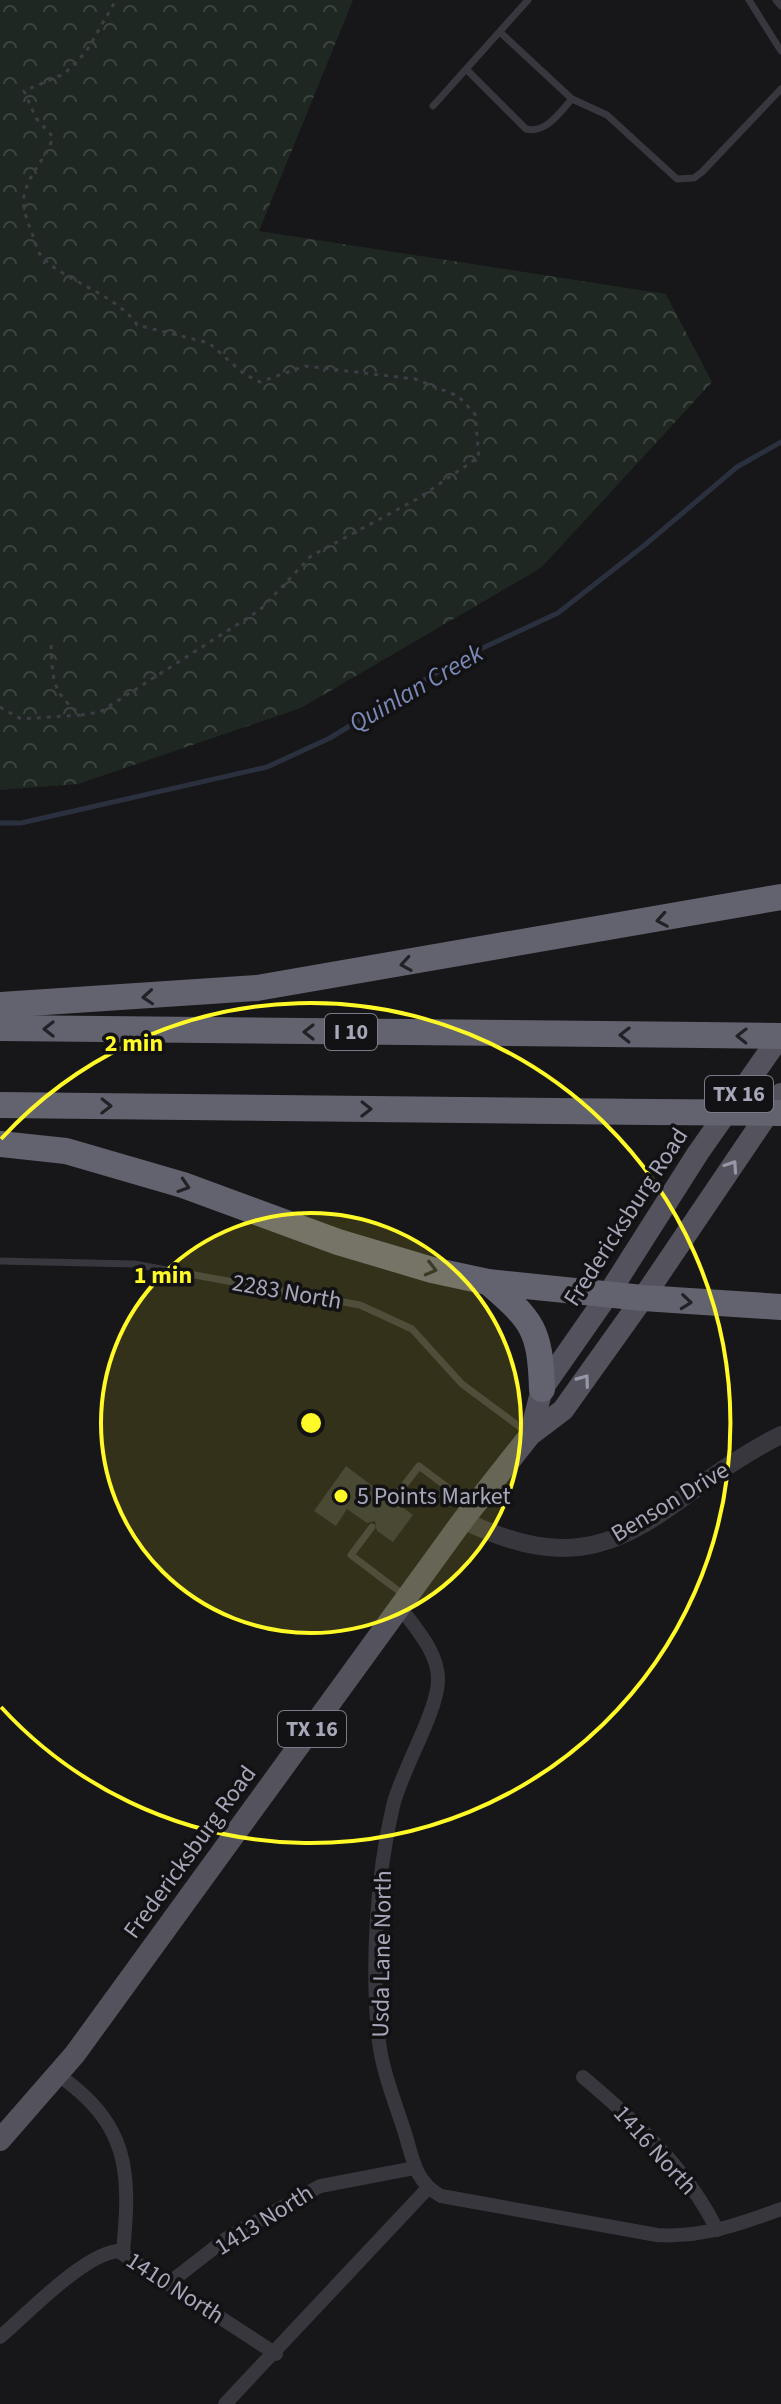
<svg xmlns="http://www.w3.org/2000/svg" width="781" height="2404" font-family="'Source Sans 3',sans-serif">
	<style>
		.forest { fill: url(#forest-crowns) }
		.lines { fill: none; stroke-linecap: round; stroke-linejoin: round }
		.stream { stroke: #2b303e; stroke-width: 5 }
		.building { fill: #323135 }
		.path { stroke: #3d3d45; stroke-width: 3; stroke-dasharray: 4 6; stroke-linecap: butt }
		.service { stroke: #38373e; stroke-width: 7 }
		.minor { stroke: #38373e; stroke-width: 14 }
		.tertiary { stroke: #38373e; stroke-width: 18 }
		.primary { stroke: #53525d; stroke-width: 22 }
		.motorway { stroke: #63626f; stroke-width: 26 }
		.motorway-bridge { stroke: #63626f; stroke-width: 26 }
		.oneway { stroke: #222125 }
		.oneway2 { stroke: #9696a7 }
		.ring { fill: none; stroke: #fff927; stroke-width: 4 }
		.poi-dot { fill: #fff927; stroke: #121113; stroke-width: 3 }
		.labels { text-anchor: middle; dominant-baseline: central; stroke-width: 7; stroke-linejoin: round; paint-order: stroke }
		.shield { fill: #121113; stroke: #7a7a88; stroke-width: 2 }
		.shield-label { font-size: 22px; font-weight: bold; fill: #a7a7ba }
		.street-label { font-size: 24px; fill: #a7a7ba; stroke: #121113 }
		.poi-label { font-size: 24px; fill: #a7a7ba; stroke: #121113; text-anchor: start }
		.water-label { font-size: 26px; font-style: italic; fill: #7b89b7; stroke: #121113 }
		.centre { fill: #fff927; stroke: #121113; stroke-width: 4 }
		.ring-label { font-size: 24px; text-anchor: middle; font-weight: bold; fill: #fff927; stroke: #121113; stroke-width: 7; stroke-linejoin: round; paint-order: stroke }
	</style>
	<defs>
		<pattern id="forest-crowns" width="20" height="18" patternUnits="userSpaceOnUse" patternTransform="scale(2)"><rect width="20" height="18" fill="#1e2721"/><path d="M2 6a3 3 0 1 1 6 0M12 15a3 3 0 1 1 6 0" fill="none" stroke="#3c443f"/></pattern>
	</defs>
	<rect width="100%" height="100%" fill="#171618"/>
	<path class="forest" d="M0,0h353l-94,231 407,63 46,88 -171,186 -240,140 -223,76 -78,6z"/>
	<g class="lines">
		<path class="stream" d="M0,823h21l246,-56 63,-29 127,-78 101,-47 88,-69 91,-77 44,-25"/>
	</g>
	<path class="building" d="M346,1466l41,31 3,9 8,-2 15,11 -20,27 -16,-11 -2,-10 -8,2 -20,-14 -11,17 -22,-15z"/>
	<g class="lines">
		<g class="path">
			<path d="M51,645c2,36 0,46 30,70l19,-3 160,-102 51,-54 106,-57 62,-42 -4,-43 -17,-18 -43,-17 -110,-13 -45,16 -16,-8 -35,-31 -72,-18c-19,-30 -73,-44 -95,-68 -6,-7 -8,-20 -12,-29 -4,-11 -9,-24 -5,-36 5,-20 21,-33 28,-55l-17,-19 -12,-27 40,-17 22,-22 30,-52"/>
			<path d="M0,707l21,12 60,-4"/>
		</g>
		<g class="service">
			<path d="M749,0l32,51"/>
			<path d="M776,0l5,6"/>
			<path d="M501,33l71,66 35,16 70,64 17,-1 8,-6 79,-83"/>
			<path d="M467,70l59,59c20,5 34,-17 46,-30"/>
			<path d="M433,106l95,-106"/>
			<path d="M0,1261l134,3 226,41 52,24 50,55 66,49"/>
			<path d="M393,1500l26,-34 53,40"/>
			<path d="M372,1527l-21,28 53,40"/>
		</g>
		<g class="minor">
			<path d="M400,1607c16,22 39,46 38,74 -1,32 -36,88 -45,125 -17,72 -22,164 -14,236 4,31 16,60 25,88 9,28 10,51 37,66l216,39c45,3 83,-11 124,-26"/>
			<path d="M57,2074c72,50 74,96 66,178"/>
			<path d="M583,2077c52,44 104,91 134,153"/>
			<path d="M169,2283l58,-45 93,-52 94,-18"/>
			<path d="M0,2337c27,-23 84,-83 118,-86l158,103"/>
			<path d="M225,2404l203,-216"/>
		</g>
		<path class="tertiary" d="M463,1520c155,77 193,-23 318,-85"/>
		<g class="primary">
			<path d="M530,1435l12,-46 67,-96 89,-140 83,-118"/>
			<path d="M0,2140l75,-86 388,-534 67,-85 33,-25 80,-112 138,-204"/>
		</g>
		<g class="motorway">
			<path d="M0,1005l257,-17 524,-91"/>
			<path d="M0,1028l703,7"/>
			<path d="M0,1105l650,7"/>
			<path d="M0,1144l66,7 117,34 155,57 94,28 56,12 155,16 138,9"/>
			<path d="M488,1282c45,39 52,47 54,107"/>
		</g>
		<g class="motorway-bridge">
			<path d="M703,1035l78,1"/>
			<path d="M650,1112l131,1"/>
		</g>
	</g>
	<defs><path id="oneway-chevron" d="M-2-3.5L2.5 0L-2 3.5" fill="none" stroke-width="1.6" stroke-linecap="round" stroke-linejoin="round" transform="scale(2)"/></defs>
	<g class="oneway">
		<use href="#oneway-chevron" transform="translate(662 920) rotate(170)"/>
		<use href="#oneway-chevron" transform="translate(406 964) rotate(171)"/>
		<use href="#oneway-chevron" transform="translate(148 997) rotate(176)"/>
		<use href="#oneway-chevron" transform="translate(49 1029) rotate(-180)"/>
		<use href="#oneway-chevron" transform="translate(309 1032) rotate(-180)"/>
		<use href="#oneway-chevron" transform="translate(625 1035) rotate(-179)"/>
		<use href="#oneway-chevron" transform="translate(742 1036) rotate(-179)"/>
		<use href="#oneway-chevron" transform="translate(106 1106) rotate(1)"/>
		<use href="#oneway-chevron" transform="translate(366 1109) rotate(1)"/>
		<use href="#oneway-chevron" transform="translate(184 1186) rotate(18)"/>
		<use href="#oneway-chevron" transform="translate(431 1269) rotate(14)"/>
		<use href="#oneway-chevron" transform="translate(686 1302) rotate(6)"/>
	</g>
	<g class="oneway2">
		<use href="#oneway-chevron" transform="translate(732 1166) rotate(-56)"/>
		<use href="#oneway-chevron" transform="translate(584 1380) rotate(-54)"/>
	</g>
	<circle cx="311" cy="1423" r="210" fill="#fff927" fill-opacity=".12"/>
	<g class="ring">
		<circle cx="311" cy="1423" r="210"/>
		<path d="M1 1139A420 420 0 1 1 1 1707"/>
	</g>
	<circle class="poi-dot" cx="341" cy="1496" r="8"/>
	<g class="labels">
		<g class="shield">
			<rect x="325" y="1014" width="52" height="36" rx="6"/>
			<rect x="705" y="1076" width="68" height="36" rx="6"/>
			<rect x="278" y="1711" width="68" height="36" rx="6"/>
		</g>
		<g class="shield-label">
			<text x="351" y="1032">I 10</text>
			<text x="739" y="1094">TX 16</text>
			<text x="312" y="1729">TX 16</text>
		</g>
		<g class="street-label">
			<text transform="translate(626 1217) rotate(-57)">Fredericksburg Road</text>
			<text transform="translate(287 1292) rotate(10)">2283 North</text>
			<text transform="translate(670 1502) rotate(-31)">Benson Drive</text>
			<text transform="translate(190 1852) rotate(-54)">Fredericksburg Road</text>
			<text transform="translate(382 1954) rotate(-89)">Usda Lane North</text>
			<text transform="translate(655 2150) rotate(48)">1416 North</text>
			<text transform="translate(264 2220) rotate(-32)">1413 North</text>
			<text transform="translate(175 2288) rotate(33)">1410 North</text>
		</g>
		<g class="poi-label">
			<text x="357" y="1496">5 Points Market</text>
		</g>
		<g class="water-label">
			<text transform="translate(416 688) rotate(-30)">Quinlan Creek</text>
		</g>
	</g>
	<circle cx="311" cy="1423" r="12" class="centre"/>
	<g class="ring-label">
		<text x="134" y="1051">2 min</text>
		<text x="163" y="1283">1 min</text>
	</g>
</svg>
